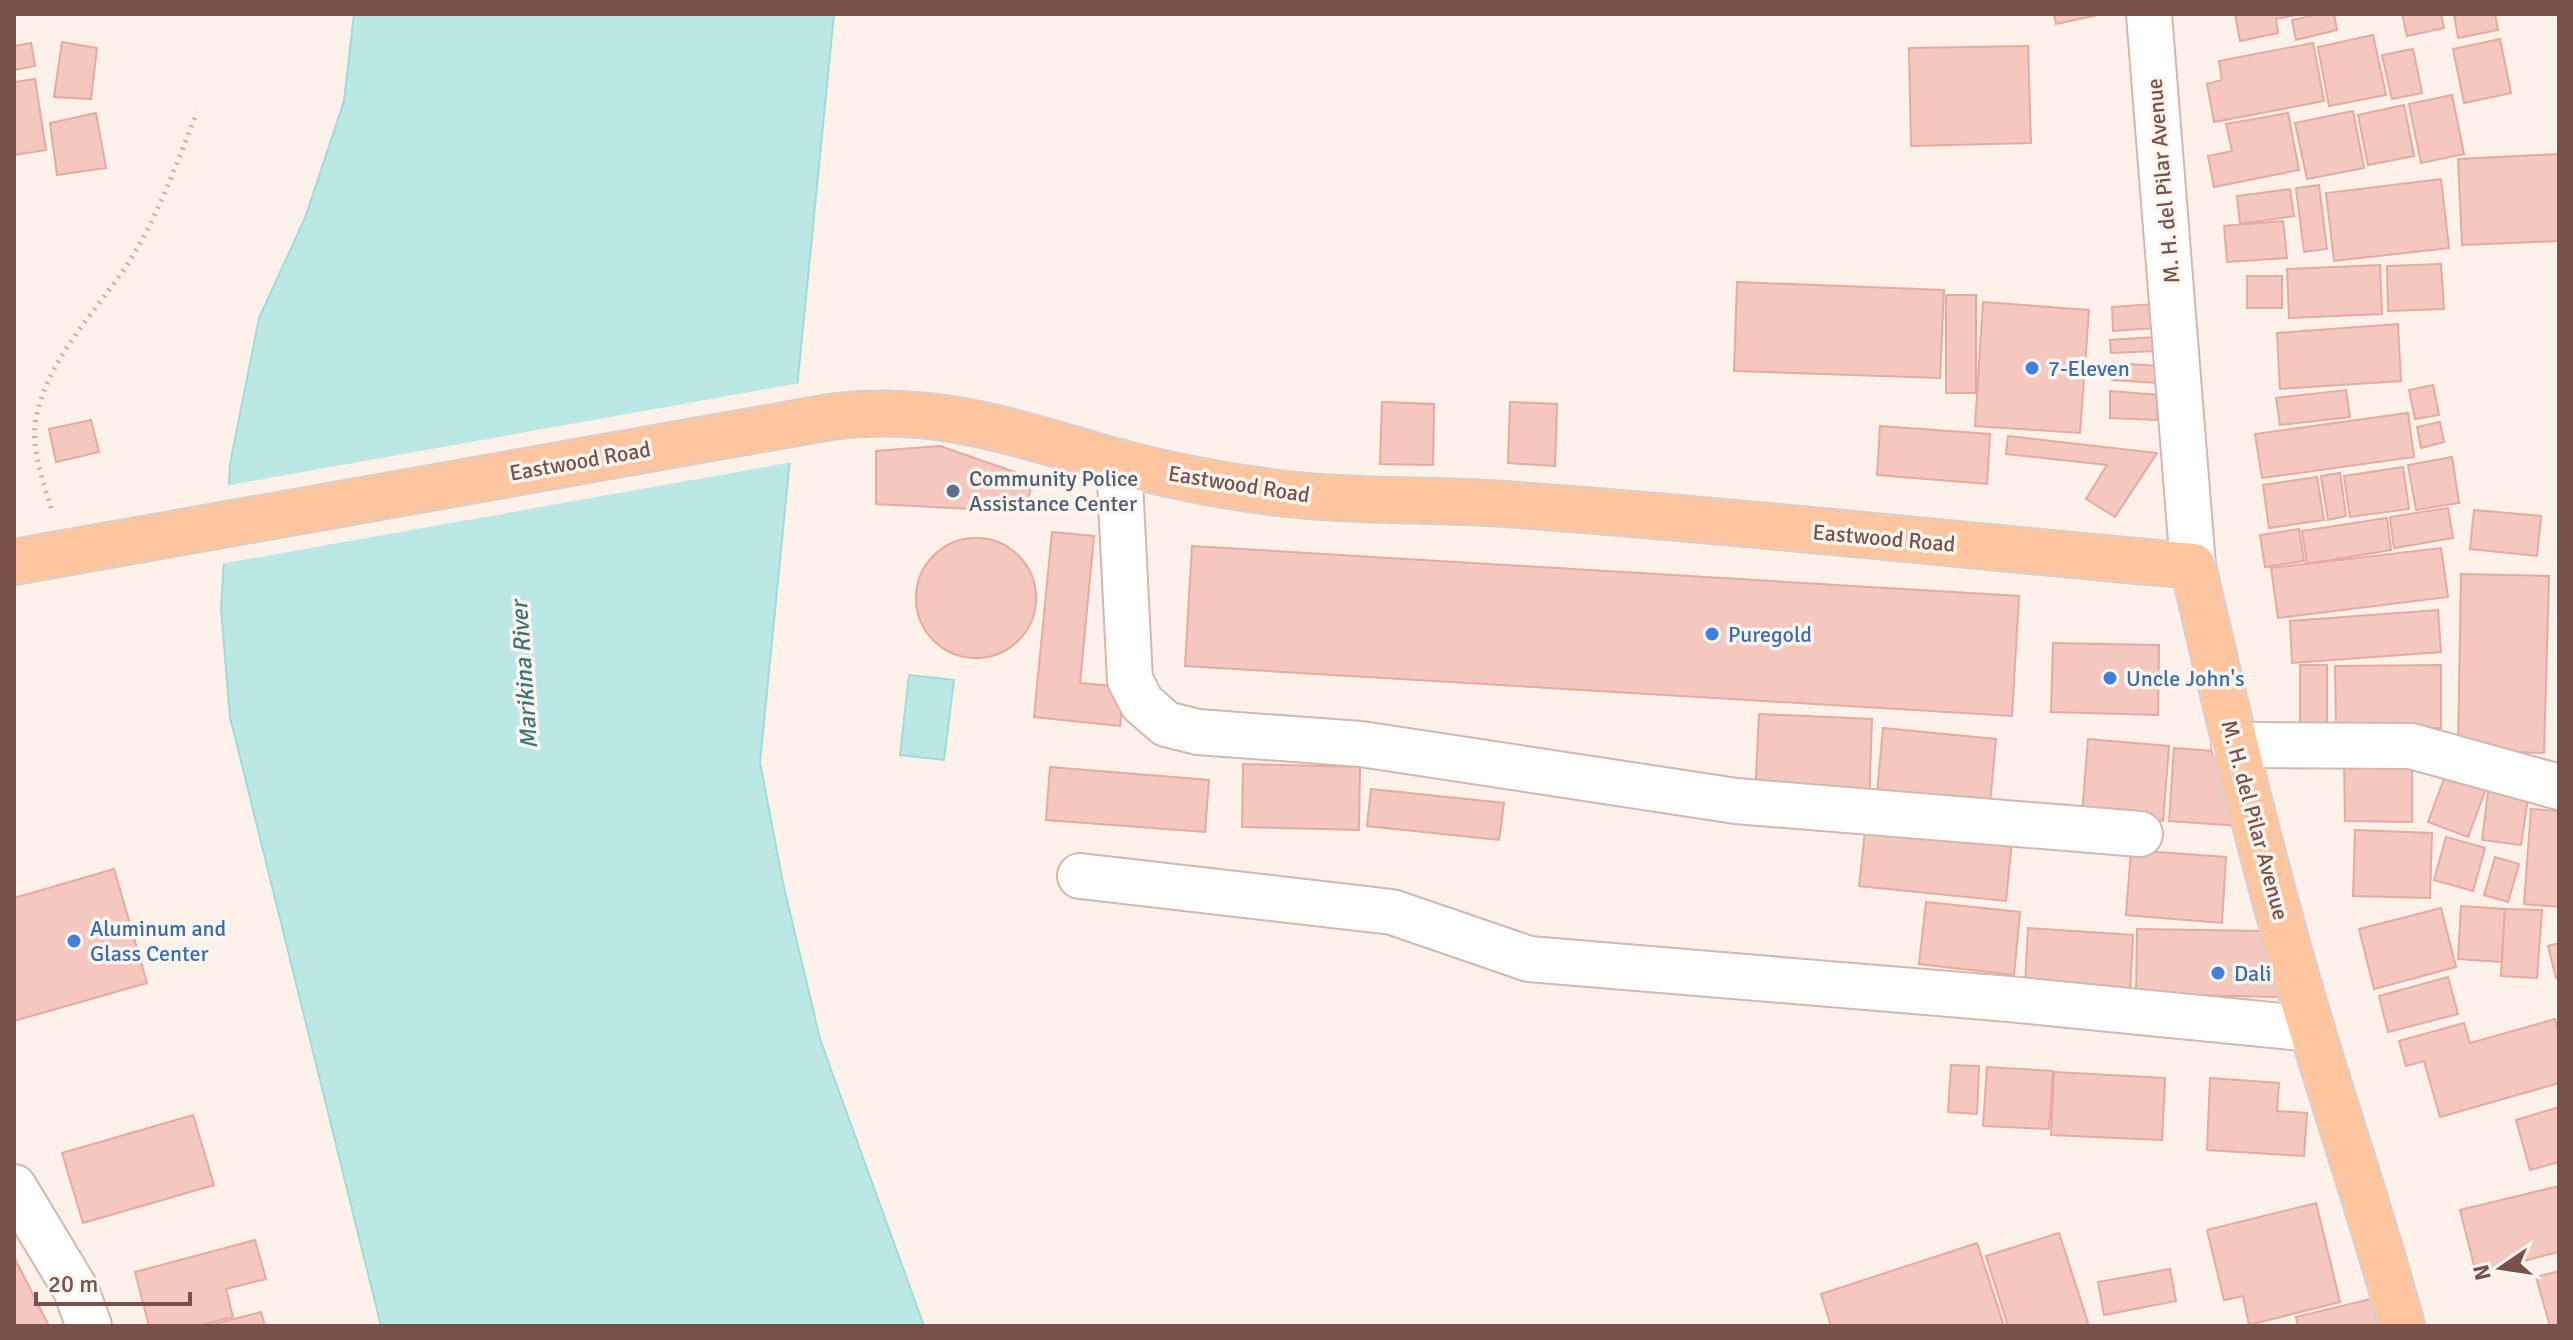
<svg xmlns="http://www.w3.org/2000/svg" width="2573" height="1340" font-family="Signika,sans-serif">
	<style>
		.water { fill: #bbe8e5; stroke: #a1dbd7; stroke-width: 2 }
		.pier { fill: #fdf1e9 }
		.building { fill: #f4c8bf; stroke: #e7aa9e; stroke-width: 2 }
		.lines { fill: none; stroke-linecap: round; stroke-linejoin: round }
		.minor-casing { stroke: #d3b7b0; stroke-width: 48 }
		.major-casing { stroke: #d9cecc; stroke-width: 48 }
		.path { stroke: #daaaa1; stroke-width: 5; stroke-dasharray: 2 6; stroke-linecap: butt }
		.minor { stroke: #fff; stroke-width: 44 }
		.major { stroke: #fec59f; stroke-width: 44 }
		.shop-dot { fill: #3f7fe0; stroke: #fff6f0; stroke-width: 3 }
		.service-dot { fill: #5c6f8a; stroke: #fff6f0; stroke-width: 3 }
		.labels { text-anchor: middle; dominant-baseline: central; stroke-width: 7; stroke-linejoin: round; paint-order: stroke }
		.street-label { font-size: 22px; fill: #79504a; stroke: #fff6f0 }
		.shop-label { font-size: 22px; fill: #366cbe; stroke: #fff6f0; text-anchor: start }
		.service-label { font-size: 22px; fill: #4e5e75; stroke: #fff6f0; text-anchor: start }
		.water-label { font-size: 24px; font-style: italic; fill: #3a7774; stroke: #fff6f0 }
	</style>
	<rect width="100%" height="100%" fill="#fdf1e9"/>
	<g class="water">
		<path d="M354,14h480l-74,748 23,121 37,156 104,287h-543l-151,-609 -9,-109 9,-144 29,-146 46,-100 39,-117z"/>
		<path d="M909,675l45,5 -10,80 -44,-5z"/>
	</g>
	<path class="pier" d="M800,383l-7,79 -573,102 5,-78z"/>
	<g class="building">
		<path d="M2054,14h43l1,1 -42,9z"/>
		<path d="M2235,14h66l-25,5 2,14 -38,8z"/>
		<path d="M2320,14h14l3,16 -41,10 -4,-20z"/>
		<path d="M2402,14h39l3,14 -37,8z"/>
		<path d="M2454,14h41l3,16 -40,8z"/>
		<path d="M2373,35l13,60 -57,11 -11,-59z"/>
		<path d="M2500,39l11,54 -47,10 -11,-54z"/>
		<path d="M62,42l35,6 -6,51 -37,-2z"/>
		<path d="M31,43l4,23 -21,4v-24z"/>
		<path d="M2313,43l11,58 -110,21 -7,-38 15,-4 -3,-19z"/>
		<path d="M2028,46l3,97 -120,3 -2,-98z"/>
		<path d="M2413,49l9,44 -30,6 -10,-44z"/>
		<path d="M35,79l11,71 -32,5v-73z"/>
		<path d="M2452,95l12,59 -43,9 -12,-59z"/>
		<path d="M2404,105l10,51 -46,9 -10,-50z"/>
		<path d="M2353,111l11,57 -57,11 -12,-56z"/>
		<path d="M96,113l10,55 -49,7 -7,-52z"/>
		<path d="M2288,113l11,57 -85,17 -6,-31 24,-5 -6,-27z"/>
		<path d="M2559,154v87l-97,4 -4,-86z"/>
		<path d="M2441,179l8,69 -115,13 -8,-68z"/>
		<path d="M2319,185l8,64 -23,3 -8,-64z"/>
		<path d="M2290,189l4,27 -54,8 -3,-28z"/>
		<path d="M2283,221l4,37 -60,4 -3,-36z"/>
		<path d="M2441,264l3,45 -56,2 -1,-45z"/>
		<path d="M2380,265l2,49 -93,4 -2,-49z"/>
		<rect x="2247" y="276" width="35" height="32"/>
		<path d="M1737,282l207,8 -4,88 -206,-7z"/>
		<rect x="1946" y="295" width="30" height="98"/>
		<path d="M1983,302l106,8 -9,123 -105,-7z"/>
		<path d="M2155,304l1,24 -43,3 -1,-24z"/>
		<path d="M2398,324l3,57 -121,8 -3,-56z"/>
		<path d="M2155,337l1,14 -45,2 -1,-13z"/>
		<path d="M2113,363l46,3 -1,17 -46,-3z"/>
		<path d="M2433,385l6,30 -24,4 -6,-29z"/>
		<path d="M2346,390l4,27 -70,8 -4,-27z"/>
		<path d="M2110,391l49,4 -2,25 -47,-2z"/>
		<path d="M1382,402l52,2 -1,61 -53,-1z"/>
		<path d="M1510,402l47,2 -2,62 -47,-3z"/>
		<path d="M2408,413l6,44 -152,21 -7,-44z"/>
		<path d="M91,420l8,32 -43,10 -7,-33z"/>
		<path d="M2440,422l4,20 -23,6 -4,-21z"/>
		<path d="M1880,426l110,8 -3,50 -110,-9z"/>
		<path d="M2008,436l149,17 -42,64 -29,-18 21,-34 -101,-11z"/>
		<path d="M940,446l92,32 -5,34 -151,-8v-53z"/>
		<path d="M2452,457l7,46 -43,7 -8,-45z"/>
		<path d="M2403,467l6,42 -59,8 -6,-41z"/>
		<path d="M2340,473l6,43 -18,4 -7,-44z"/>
		<path d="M2317,477l7,43 -55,8 -6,-43z"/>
		<path d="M2448,508l5,30 -59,10 -4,-31z"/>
		<path d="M2474,510l67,6 -4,40 -67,-7z"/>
		<path d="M2387,518l4,32 -84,14 -5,-33z"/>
		<path d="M2299,529l5,32 -39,6 -5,-32z"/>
		<path d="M1052,532l42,4 -14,147 44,4 -4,39 -86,-9z"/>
		<circle cx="976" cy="598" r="60"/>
		<path d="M1192,546l827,50 -7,120 -827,-50z"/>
		<path d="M2441,548l7,49 -170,21 -7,-50z"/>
		<path d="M2461,574l88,2 -5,177 -86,-3z"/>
		<path d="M2438,610l3,42 -149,11 -2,-42z"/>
		<path d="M2053,643l106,2 -1,70 -107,-3z"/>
		<rect x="2300" y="665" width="27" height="59"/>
		<path d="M2441,665v63l-105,1 -1,-63z"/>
		<path d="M1759,714l113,5 -3,85 -114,-5z"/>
		<path d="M1883,728l113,11 -7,75 -113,-10z"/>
		<path d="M2088,739l81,7 -6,75 -81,-7z"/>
		<path d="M2174,748l52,4 14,74 -71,-5z"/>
		<path d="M2344,762h68v60l-67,-1z"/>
		<path d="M1243,764l117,3 -1,63 -117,-3z"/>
		<path d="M1050,767l159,13 -4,52 -159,-12z"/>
		<path d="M2448,768l40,15 -20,54 -40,-15z"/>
		<path d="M2489,785l40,6 -8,54 -39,-5z"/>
		<path d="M1371,789l133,14 -5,37 -132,-14z"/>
		<path d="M2531,809l28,2v96l-35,-3z"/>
		<path d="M1867,813l146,16 -7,72 -147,-15z"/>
		<path d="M2355,830l77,3 -2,65 -77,-2z"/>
		<path d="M2446,837l39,11 -12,43 -39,-11z"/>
		<path d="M2131,850l95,7 -4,66 -96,-8z"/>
		<path d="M2495,857l24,7 -11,38 -24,-7z"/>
		<path d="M114,869l33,114 -133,38v-123z"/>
		<path d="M1926,902l94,10 -6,63 -95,-11z"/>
		<path d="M2461,906l44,3 -3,53 -44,-3z"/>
		<path d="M2441,908l15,59 -82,22 -15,-60z"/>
		<path d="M2505,909l37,1 -5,68 -36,-2z"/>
		<path d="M2028,928l105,7 -3,56 -105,-7z"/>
		<path d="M2137,929l128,2 14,66 -143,-3z"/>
		<path d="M2559,943v35h-3l-8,-32z"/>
		<path d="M2448,977l10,37 -70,18 -9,-36z"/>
		<path d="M2555,1019l4,17v47l-119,34 -16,-56 -18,5 -7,-25 65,-18 6,20z"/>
		<path d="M1951,1065l28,1 -2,48 -29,-2z"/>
		<path d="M1987,1067l66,4 -4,58 -66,-3z"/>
		<path d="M2054,1072l111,6 -3,62 -111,-5z"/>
		<path d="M2210,1078l69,5 -2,28 30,2 -3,43 -97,-6z"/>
		<path d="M2559,1107v55l-29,8 -14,-50z"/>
		<path d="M193,1115l21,70 -131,38 -21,-70z"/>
		<path d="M2559,1186v66l-83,21 -16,-63z"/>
		<path d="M2316,1203l24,99 -91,23 -6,-29 -19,4 -17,-70z"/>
		<path d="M2059,1233l30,93h-81l-22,-70z"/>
		<path d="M255,1240l11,39 -40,10 7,28 -36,9h-48l-14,-54z"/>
		<path d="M1977,1243l27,83h-173l-10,-32z"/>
		<path d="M14,1257l35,69h-35z"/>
		<path d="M2170,1269l6,32 -72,14 -6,-33z"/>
		<path d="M2559,1271v54l-9,1 -14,-49z"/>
		<path d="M2371,1299l7,27h-80l-2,-9z"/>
		<path d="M261,1312l4,14h-58z"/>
	</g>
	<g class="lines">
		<g class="minor-casing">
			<g id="minor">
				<path d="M2149,14l44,552"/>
				<path d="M1119,462l11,218 12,23 24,21 32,8 163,12 375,57 404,33"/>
				<path d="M2234,745l177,1 148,41"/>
				<path d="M1080,876l312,36 137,47 480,40 303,30"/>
				<path d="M14,1187l62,103 13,36"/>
			</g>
		</g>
		<g class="major-casing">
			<path id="major" d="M14,562l816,-145c106,-14 184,16 284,44 52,14 103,24 156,31 78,10 156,7 235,12 229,16 459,42 688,62 36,156 73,311 119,464 30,99 63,196 90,296"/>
		</g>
		<path class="path" d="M51,508c-8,-27 -21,-61 -15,-90 13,-65 67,-112 99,-166 26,-44 43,-92 62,-140"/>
		<use href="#minor" class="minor"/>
		<use href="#major" class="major"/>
	</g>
	<g class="shop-dot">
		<circle cx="2032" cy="368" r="8"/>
		<circle cx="1712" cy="634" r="8"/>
		<circle cx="2110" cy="678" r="8"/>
		<circle cx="74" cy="941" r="8"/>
		<circle cx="2218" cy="973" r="8"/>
	</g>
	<circle class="service-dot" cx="953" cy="491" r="8"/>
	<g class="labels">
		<g class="street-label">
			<text transform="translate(2163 181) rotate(-95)">M. H. del Pilar Avenue</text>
			<text transform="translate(580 461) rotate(-10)">Eastwood Road</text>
			<text transform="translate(1239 484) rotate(9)">Eastwood Road</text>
			<text transform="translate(1884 538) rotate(5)">Eastwood Road</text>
			<text transform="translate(2255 820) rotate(75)">M. H. del Pilar Avenue</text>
		</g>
		<g class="shop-label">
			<text x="2048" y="368">7-Eleven</text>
			<text x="1728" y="634">Puregold</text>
			<text x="2126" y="678">Uncle John's</text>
			<text x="90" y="928">Aluminum and<tspan x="90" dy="25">Glass Center</tspan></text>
			<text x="2234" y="973">Dali</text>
		</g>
		<g class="service-label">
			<text x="969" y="478">Community Police<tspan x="969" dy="25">Assistance Center</tspan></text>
		</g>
		<g class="water-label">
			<text transform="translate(524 675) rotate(-94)">Marikina River</text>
		</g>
	</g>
	<rect width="2573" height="1340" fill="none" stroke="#79504a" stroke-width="32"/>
	<g transform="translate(2501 1268) rotate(257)" stroke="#fff6f0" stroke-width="6" paint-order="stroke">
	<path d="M0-6L14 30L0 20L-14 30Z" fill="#79504a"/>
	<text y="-12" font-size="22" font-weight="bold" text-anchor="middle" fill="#79504a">N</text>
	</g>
	<path d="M36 1292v12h154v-12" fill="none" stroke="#79504a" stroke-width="4"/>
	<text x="48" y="1292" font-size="24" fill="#79504a" stroke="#fff6f0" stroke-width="6" paint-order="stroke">20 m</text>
</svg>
